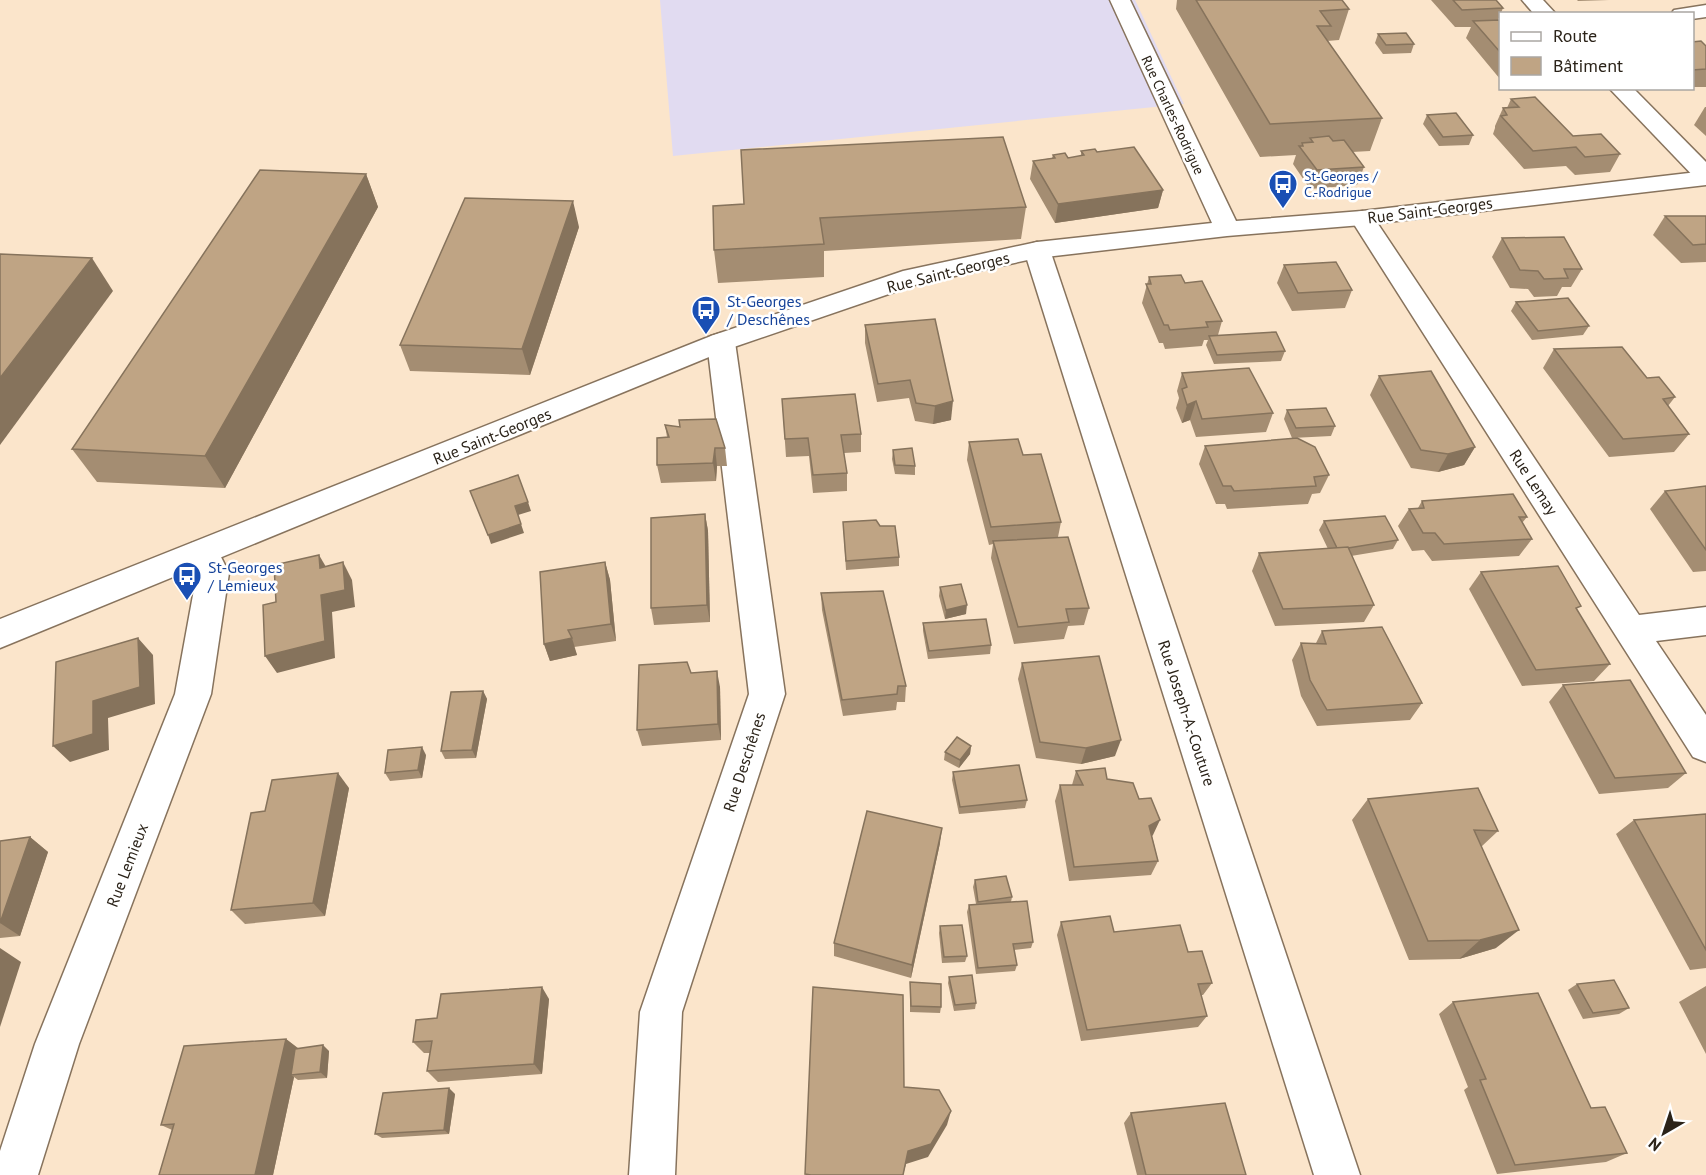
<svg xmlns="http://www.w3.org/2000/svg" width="1706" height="1175" font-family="'PT Sans',sans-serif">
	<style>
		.commercial { fill: #e1dbf1 }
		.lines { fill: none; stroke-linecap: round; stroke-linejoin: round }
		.minor-casing { stroke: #87735d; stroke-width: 3 }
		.tertiary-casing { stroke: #87735d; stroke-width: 3 }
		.minor { fill: #fff; fill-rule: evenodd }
		.tertiary { fill: #fff; fill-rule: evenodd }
		.wall { fill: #a48d72 }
		.shaded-wall { fill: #86735c }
		.building { fill: #bfa484; stroke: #86735c; stroke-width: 1.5 }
		.labels { text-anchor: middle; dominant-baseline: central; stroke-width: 5; stroke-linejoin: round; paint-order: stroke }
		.far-street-label { font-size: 14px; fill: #2b2319; stroke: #fff }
		.far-transit-label { font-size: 14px; fill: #164399; stroke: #fff; text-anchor: start }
		.street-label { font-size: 16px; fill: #2b2319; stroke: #fff }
		.transit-label { font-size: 16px; fill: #164399; stroke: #fff; text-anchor: start }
	</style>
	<rect width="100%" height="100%" fill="#fbe5cb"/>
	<path class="commercial" d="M660,0h475l49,104 -511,52z"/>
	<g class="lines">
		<g class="minor-casing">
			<g id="minor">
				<path d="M1522,0h21l13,14h-22z"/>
				<path d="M1706,5v12l-14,2v-5h-21l3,-4z"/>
				<path d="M1609,88h24l73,74v21l-8,-2z"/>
				<path d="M1362,211l9,2 3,5 265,397 67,-8v28l-50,6 50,74v47l-13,-5 -343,-539 3,-5z"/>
				<path d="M1037,242l9,3 4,5 310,925h-46l-290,-925 4,-5z"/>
				<path d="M721,333l10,3 4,6 50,352 -103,318 -7,163h-46l11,-163 109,-318 -42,-352 4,-6z"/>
				<path d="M203,540l11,3 15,30 -18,121 -132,350 -41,131h-38v-24l35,-107 140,-350 22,-121 -10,-21 5,-9z"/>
			</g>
		</g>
		<g class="tertiary-casing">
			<path id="tertiary" d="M1110,0h20l106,221 126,-10 344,-40v14l-344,40 -135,11 -190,22 -119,26 -187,64 -731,300v-29l711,-283 192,-65 134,-29 175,-19z"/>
		</g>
		<use href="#minor" class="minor"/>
		<use href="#tertiary" class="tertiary"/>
	</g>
	<g class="wall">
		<path d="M1177,0h165l7,9 -10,31 -12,1 55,77 -12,33 -18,1 12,15 -7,18 -47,4 -17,-25 3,-9 -36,2 -84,-148z"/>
		<path d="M1431,0h65l7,8 -5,12h2v59l-34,-41 5,-11h-16z"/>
		<path d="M1577,0h32l-31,1z"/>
		<path d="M1378,34l36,10 -3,9 -28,1 -8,-11z"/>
		<path d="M1692,42l14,4v41h-14z"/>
		<path d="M1511,99l62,37 47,18 -10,18 -35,3 -9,-9 -42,3 -31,-35 2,-6v-2l8,-18h4z"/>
		<path d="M1705,107h1v29l-12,-11z"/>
		<path d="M1427,115l46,20 -4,10 -30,1 -16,-22z"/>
		<path d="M1081,151l16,1 66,38 -5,18 -103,15 -25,-44 3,-18 19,-3 1,-3 15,3 13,-2z"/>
		<path d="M366,174l12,33 -153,281 -128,-6 -25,-33z"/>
		<path d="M713,206l313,1 -5,32 -197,12v26l-106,6 -4,-33z"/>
		<path d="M1665,216h41v46l-25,1 -28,-28z"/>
		<path d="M579,227l-49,148 -120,-4 -10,-26z"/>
		<path d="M1502,238l80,31 -11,18h-9l-5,9 -23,1 -6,-8 -18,-1 -18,-31z"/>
		<path d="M1284,265l68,25 -7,18 -53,3 -15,-28z"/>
		<path d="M1149,277l36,6 37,38 -4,14 67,16 -4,10 -67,3 -8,-19 2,-5h-4l-2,6 -37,3 -2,-6h-4l-17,-40z"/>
		<path d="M1516,302l73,24 -6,9 -51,5 -21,-29z"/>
		<path d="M865,325l86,95 -18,4 -18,-3 -6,-23 -32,4 -12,-59z"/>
		<path d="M1554,349l93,29 28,19 -7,9 21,28 -15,18 -65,5 -66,-89z"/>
		<path d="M1182,373l91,40 -7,19 -70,5 -6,-17 -8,3 -6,-15 3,-10 -2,-7z"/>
		<path d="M1379,376l96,71 -11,18 -26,7 -27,-4 -41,-73z"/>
		<path d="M782,399l79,35v18l-17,1 3,20v18l-34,2 -4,-37 -23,1z"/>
		<path d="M1287,410l48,16 -4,10 -39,2 -8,-19z"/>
		<path d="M665,425l60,23 2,18h-10l-1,15 -55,2 -4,-18 10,-28z"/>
		<path d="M969,442l54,13 38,67 -3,15 31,71 -5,17 -16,1 -4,13 -50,5 -23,-86 2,-14 -4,1 -22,-85z"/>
		<path d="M1205,446l124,29 -9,18 -8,1 -4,10 -81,5 -2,-5h-9l-17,-40z"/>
		<path d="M893,450l22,16v9l-20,-1 -3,-15z"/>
		<path d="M1706,486v85l-13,1 -43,-63 15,-18z"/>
		<path d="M1422,501l105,16 -5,6 10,16 -13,17 -87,5 -8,-11 -12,1 -14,-25 11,-17 9,-1z"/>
		<path d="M705,514l3,17 2,91 -56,3 -3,-17z"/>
		<path d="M1324,521l74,19 -5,9 -42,7 23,49 -10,17 -89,4 -23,-55 7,-18 69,-4 -9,-19z"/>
		<path d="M843,522l56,35v9l-53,4z"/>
		<path d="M605,562l5,18 6,61 -42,6 3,8 -27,6 -6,-17z"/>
		<path d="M1481,572l129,92 -16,17 -72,5 -53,-97z"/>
		<path d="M940,587l26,27 -21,5 -6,-23z"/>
		<path d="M821,593l85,93 -1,16h-8l-1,8 -53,6 -21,-106z"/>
		<path d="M923,623l68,22 -1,9 -62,5 -5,-28z"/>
		<path d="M1322,631l100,72 -12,17 -93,6 -16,-30 -9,-36 9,-17h15z"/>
		<path d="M1022,663l93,93 -34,8 -45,-6 -18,-79z"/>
		<path d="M691,673l29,14 1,53 -79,6 -5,-16z"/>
		<path d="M1563,685l123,88 -18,15 -69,6 -50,-92z"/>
		<path d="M483,691l4,8 -11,59 -31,1 -4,-8z"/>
		<path d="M971,746l-1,8 -11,14 -15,-8 1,-8z"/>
		<path d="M426,755l-4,23 -32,3 -5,-8z"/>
		<path d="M1076,771l31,8 32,20 14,36 -1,1 6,25 -7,14 -82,6 -14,-80 5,-16h12z"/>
		<path d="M953,772l74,28 -2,8 -66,6 -7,-34z"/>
		<path d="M349,788l-24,128 -80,8 -14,-14 34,-99z"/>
		<path d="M1368,799l130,32 -17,16 15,101 -37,11 -50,1 -57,-140z"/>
		<path d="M1706,814v154l-16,2 -74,-136 18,-14z"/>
		<path d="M30,837l18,15 -28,84 -20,2v-97z"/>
		<path d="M940,843l-29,135 -77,-22v-13z"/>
		<path d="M975,880l37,17 -1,5 22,40 -2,6 -17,2 3,15 -2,6 -39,3 -9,-62 2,-7 7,-1 -3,-17z"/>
		<path d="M1061,922l53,10 74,20 24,31 -9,12h-2l6,21 -9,11 -117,14 -24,-106z"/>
		<path d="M940,926l27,30 -2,6 -23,1 -3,-30z"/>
		<path d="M949,977l27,26 -1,6 -21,2 -6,-28z"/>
		<path d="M910,982l31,25 -1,6 -30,-1z"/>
		<path d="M1577,984l52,24 -10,6 -36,5 -15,-29z"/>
		<path d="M1706,986v68l-27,-52z"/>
		<path d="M549,999l-7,75 -104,8 -11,-11 3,-18h-6l-11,-11 24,-24z"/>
		<path d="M1453,1002l138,106 36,45 -21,9 -109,12 -33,-84 4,-3 -29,-73z"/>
		<path d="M286,1039l12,9 31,3 -2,27 -29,2 -4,-3 -21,98 -112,-50z"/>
		<path d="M455,1094l-6,40 -67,4 -7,-4z"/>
		<path d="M1131,1113l115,62h-109l-13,-52z"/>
	</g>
	<g class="shaded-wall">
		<path d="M366,174l12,33 -153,281 -20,-32z"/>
		<path d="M1163,190l-5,18 -103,15 3,-19z"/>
		<path d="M573,201l6,26 -49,148 -8,-26z"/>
		<path d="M92,258l21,33 -113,154v-67z"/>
		<path d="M953,401l-2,19 -18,4 2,-18z"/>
		<path d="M1196,401l-6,19 -8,3 5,-18z"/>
		<path d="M1475,447l-11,18 -26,7 10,-18z"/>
		<path d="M715,448l2,18 -1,15 -3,-18z"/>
		<path d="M528,502l3,9 -13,4 -3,-9z"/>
		<path d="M705,514l3,17 2,91 -3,-17z"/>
		<path d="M521,524l3,9 -33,11 -3,-9z"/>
		<path d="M319,555l10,17 -9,-4z"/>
		<path d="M343,562l9,18 3,27 -23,5 3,46 -58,15 -12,-17 56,-61z"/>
		<path d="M605,562l5,18 6,61 -5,-17z"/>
		<path d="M967,605l-1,9 -21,5 1,-9z"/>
		<path d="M138,638l15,17 2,49 -47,14 1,32 -39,12 -17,-16 40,-45z"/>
		<path d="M572,638l5,17 -27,6 -6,-17z"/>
		<path d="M717,671l3,16 1,53 -3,-16z"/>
		<path d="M483,691l4,8 -11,59 -4,-8z"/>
		<path d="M1121,740l-6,16 -34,8 5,-16z"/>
		<path d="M971,746l-1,8 -11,14 1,-8z"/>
		<path d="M422,747l4,8 -4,23 -4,-8z"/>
		<path d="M338,773l11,15 -24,128 -12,-13z"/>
		<path d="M1160,820l-7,15 -11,6 7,-15z"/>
		<path d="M942,828l-2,15 -29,135 1,-13z"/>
		<path d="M30,837l18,15 -28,84 -20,-13z"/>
		<path d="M1519,930l-23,18 -37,11 21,-19z"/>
		<path d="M0,948l21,14 -21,65z"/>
		<path d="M542,987l7,12 -7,75 -8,-10z"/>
		<path d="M286,1039l14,11 -9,25 3,2 -21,98h-18z"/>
		<path d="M323,1045l6,6 -2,27 -7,-6z"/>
		<path d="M449,1088l6,6 -6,40 -5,-4z"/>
		<path d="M951,1111l-4,14 -19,32 -22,7 -3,11 5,-24z"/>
	</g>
	<g class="building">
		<path d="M1196,0h146l7,9 -29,2 11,15h-14l65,92 -112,6z"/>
		<path d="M1453,0h43l7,8 -41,2z"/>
		<path d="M1500,20v32l-27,-31z"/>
		<path d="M1406,33l8,11 -28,1 -8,-11z"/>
		<path d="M1701,41l5,5v23l-14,1v-28z"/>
		<path d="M1535,97l38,39 28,-2 19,20 -35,3 -9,-10 -43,4 -32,-35 6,-1 -4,-7 16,-1 -8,-8z"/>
		<path d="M1456,113l17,22 -30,2 -16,-22z"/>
		<path d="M1329,136l4,5 11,-1 20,27 -47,3 -18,-24h4l-1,-3 11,-1 -3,-4z"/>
		<path d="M1003,137l23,70 -206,11 4,26 -110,6 -1,-44 31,-2 -3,-54z"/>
		<path d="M1134,147l29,43 -105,14 -25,-43 22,-3 -2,-3 12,-2 3,5 16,-3 -3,-4 14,-2 2,3z"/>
		<path d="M260,170l106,4 -161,282 -133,-7z"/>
		<path d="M465,198l108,3 -51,148 -122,-4z"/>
		<path d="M1665,216h41v28l-13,1z"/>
		<path d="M1564,237l18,32h-18l4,9 -24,1 -6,-8 -18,-1 -18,-32z"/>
		<path d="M0,254l92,4 -92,120z"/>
		<path d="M1336,262l16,28 -54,3 -14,-28z"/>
		<path d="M1181,275l4,8 17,-2 20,40 -16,1 2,5 -38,3 -2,-5h-4l-18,-41h5l-2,-7z"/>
		<path d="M1568,298l21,28 -51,5 -22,-29z"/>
		<path d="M935,319l18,82 -18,5 -19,-3 -6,-23 -32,4 -13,-59z"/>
		<path d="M1276,332l9,19 -68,4 -8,-19z"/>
		<path d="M1622,347l25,31 12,-1 16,20 -12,2 26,35 -66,5 -69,-90z"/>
		<path d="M1249,368l24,45 -71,6 -6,-18 -9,4 -5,-16 5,-2 -5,-14z"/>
		<path d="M1431,371l44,76 -27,7 -27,-4 -42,-74z"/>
		<path d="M855,394l6,40 -20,1 6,38 -34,2 -5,-37 -23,1 -3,-40z"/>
		<path d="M1326,408l9,18 -39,2 -9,-18z"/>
		<path d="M716,419l9,29h-10l-2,15 -56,2v-27l12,-1 -4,-12 15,2 -1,-7z"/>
		<path d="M1297,438l18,9 14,28 -15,2 2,9 -82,5 -3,-5h-8l-18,-40z"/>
		<path d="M1018,439l5,16 18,-1 20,68 -70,5 -22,-85z"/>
		<path d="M912,448l3,18 -20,-1 -2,-15z"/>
		<path d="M518,475l10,27 -13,4 6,18 -33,11 -18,-44z"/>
		<path d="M1706,486v64l-41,-59z"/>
		<path d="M1513,494l14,23h-8l13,22 -88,5 -9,-11h-12l-14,-24 15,-1 -2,-7z"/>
		<path d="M705,514l2,91 -56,3v-90z"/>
		<path d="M1385,516l13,24 -50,8h-11l-13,-27z"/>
		<path d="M876,520l4,6h15l4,31 -53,4 -3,-39z"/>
		<path d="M1068,537l21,71 -23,1 3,13 -51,5 -25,-86z"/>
		<path d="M1348,547l26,58 -91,4 -24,-56z"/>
		<path d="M319,555l1,13 23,-6 2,28 -24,5 4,46 -60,15 -2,-51 13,-3 -2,-37z"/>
		<path d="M605,562l6,62 -43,6 4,8 -28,6 -4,-72z"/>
		<path d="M1558,566l23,40 -5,2 34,56 -74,6 -55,-98z"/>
		<path d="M961,584l6,21 -21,5 -6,-23z"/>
		<path d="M883,591l23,95h-8l-1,8 -55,6 -21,-107z"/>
		<path d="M986,619l5,26 -62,6 -6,-28z"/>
		<path d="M1382,627l40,76 -95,7 -17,-30 -9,-37 25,1 -4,-13z"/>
		<path d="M138,638l2,49 -47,14v33l-40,12 3,-84z"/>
		<path d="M1099,656l22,84 -35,8 -46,-6 -18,-79z"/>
		<path d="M687,662l4,11 26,-2 1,53 -81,6 2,-65z"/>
		<path d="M1630,680l56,93 -71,5 -52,-93z"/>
		<path d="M483,691l-11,59 -31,1 10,-59z"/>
		<path d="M957,737l14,9 -11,14 -15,-8z"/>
		<path d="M422,747l-4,23 -33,3 3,-23z"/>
		<path d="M1019,765l8,35 -67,7 -7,-35z"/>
		<path d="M1105,768l2,11 26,4 6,16 12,-1 9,22 -11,6 9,35 -84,6 -14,-82h23l-7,-14z"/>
		<path d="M338,773l-25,130 -82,7 20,-97 14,-2 7,-31z"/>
		<path d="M1478,788l20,43 -24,-1 45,100 -39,10 -52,1 -60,-142z"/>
		<path d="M867,811l75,17 -30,137 -78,-22z"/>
		<path d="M1706,814v136l-72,-130z"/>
		<path d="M30,837l-30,86v-82z"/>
		<path d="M1006,876l6,21 -34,5 -3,-22z"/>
		<path d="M1027,901l6,41 -20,2 4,21 -39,3 -9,-63z"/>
		<path d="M1110,916l4,16 66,-7 8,27 14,-1 10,32 -14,1 9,32 -120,14 -26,-108z"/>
		<path d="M962,925l5,31 -23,1 -4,-31z"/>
		<path d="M972,975l4,28 -21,2 -6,-28z"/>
		<path d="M1614,980l15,28 -36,5 -16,-29z"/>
		<path d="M910,982l31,2v23l-30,-1z"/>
		<path d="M542,987l-8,77 -107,7 5,-30 -19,1 3,-22 21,-2 4,-24z"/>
		<path d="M813,987l90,8 1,92 35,3 12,21 -20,33 -23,7 -5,24h-92l-6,-1z"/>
		<path d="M1538,993l53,115 14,-1 22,46 -112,12 -35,-85 6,-1 -33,-77z"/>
		<path d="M286,1039l-31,136h-96l15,-51 -13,1 23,-79z"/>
		<path d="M323,1045l-3,27 -29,3 4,-26z"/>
		<path d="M449,1088l-5,42 -69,4 8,-41z"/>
		<path d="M1225,1103l21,72h-100l-15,-62z"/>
	</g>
	<defs>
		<g id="bus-pin" transform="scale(1.5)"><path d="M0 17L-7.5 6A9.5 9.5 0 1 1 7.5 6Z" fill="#1a4fb4" stroke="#fff"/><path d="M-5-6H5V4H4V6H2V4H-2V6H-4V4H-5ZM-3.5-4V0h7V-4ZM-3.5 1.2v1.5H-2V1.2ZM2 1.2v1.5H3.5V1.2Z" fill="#fff"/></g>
	</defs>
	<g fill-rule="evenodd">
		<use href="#bus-pin" x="1283" y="184"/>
		<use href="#bus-pin" x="706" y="310"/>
		<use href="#bus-pin" x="187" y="576"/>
	</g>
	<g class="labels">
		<g class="far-street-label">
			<text transform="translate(1173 115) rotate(65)">Rue Charles-Rodrigue</text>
		</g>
		<g class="far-transit-label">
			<text x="1304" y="176">St-Georges /<tspan x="1304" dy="16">C.-Rodrigue</tspan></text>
		</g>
		<g class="street-label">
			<text transform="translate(1430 210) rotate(-7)">Rue Saint-Georges</text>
			<text transform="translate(948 272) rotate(-14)">Rue Saint-Georges</text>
			<text transform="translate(492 436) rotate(-22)">Rue Saint-Georges</text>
			<text transform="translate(1534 482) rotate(57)">Rue Lemay</text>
			<text transform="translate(1187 713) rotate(72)">Rue Joseph-A.-Couture</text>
			<text transform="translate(744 762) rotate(-72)">Rue Deschênes</text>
			<text transform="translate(127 865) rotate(-69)">Rue Lemieux</text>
		</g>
		<g class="transit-label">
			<text x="727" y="301">St-Georges<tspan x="727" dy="18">/ Deschênes</tspan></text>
			<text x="208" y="567">St-Georges<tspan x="208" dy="18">/ Lemieux</tspan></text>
		</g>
	</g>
	<rect x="1499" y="12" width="195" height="78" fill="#ffffff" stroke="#aaa7a3" stroke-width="1.5"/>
	<rect x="1511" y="32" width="30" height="9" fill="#ffffff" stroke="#aaa7a3" stroke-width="1.5"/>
	<text x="1553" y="42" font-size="18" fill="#2b2319">Route</text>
	<rect x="1511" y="57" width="30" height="18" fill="#bfa484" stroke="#aaa7a3" stroke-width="1.5"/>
	<text x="1553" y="72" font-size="18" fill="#2b2319">Bâtiment</text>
	<g transform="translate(1664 1133) rotate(219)" stroke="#ffffff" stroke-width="4.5" paint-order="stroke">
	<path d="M0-4.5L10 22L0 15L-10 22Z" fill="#2b2319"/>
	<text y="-9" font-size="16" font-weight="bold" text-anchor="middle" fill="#2b2319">N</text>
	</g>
</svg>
